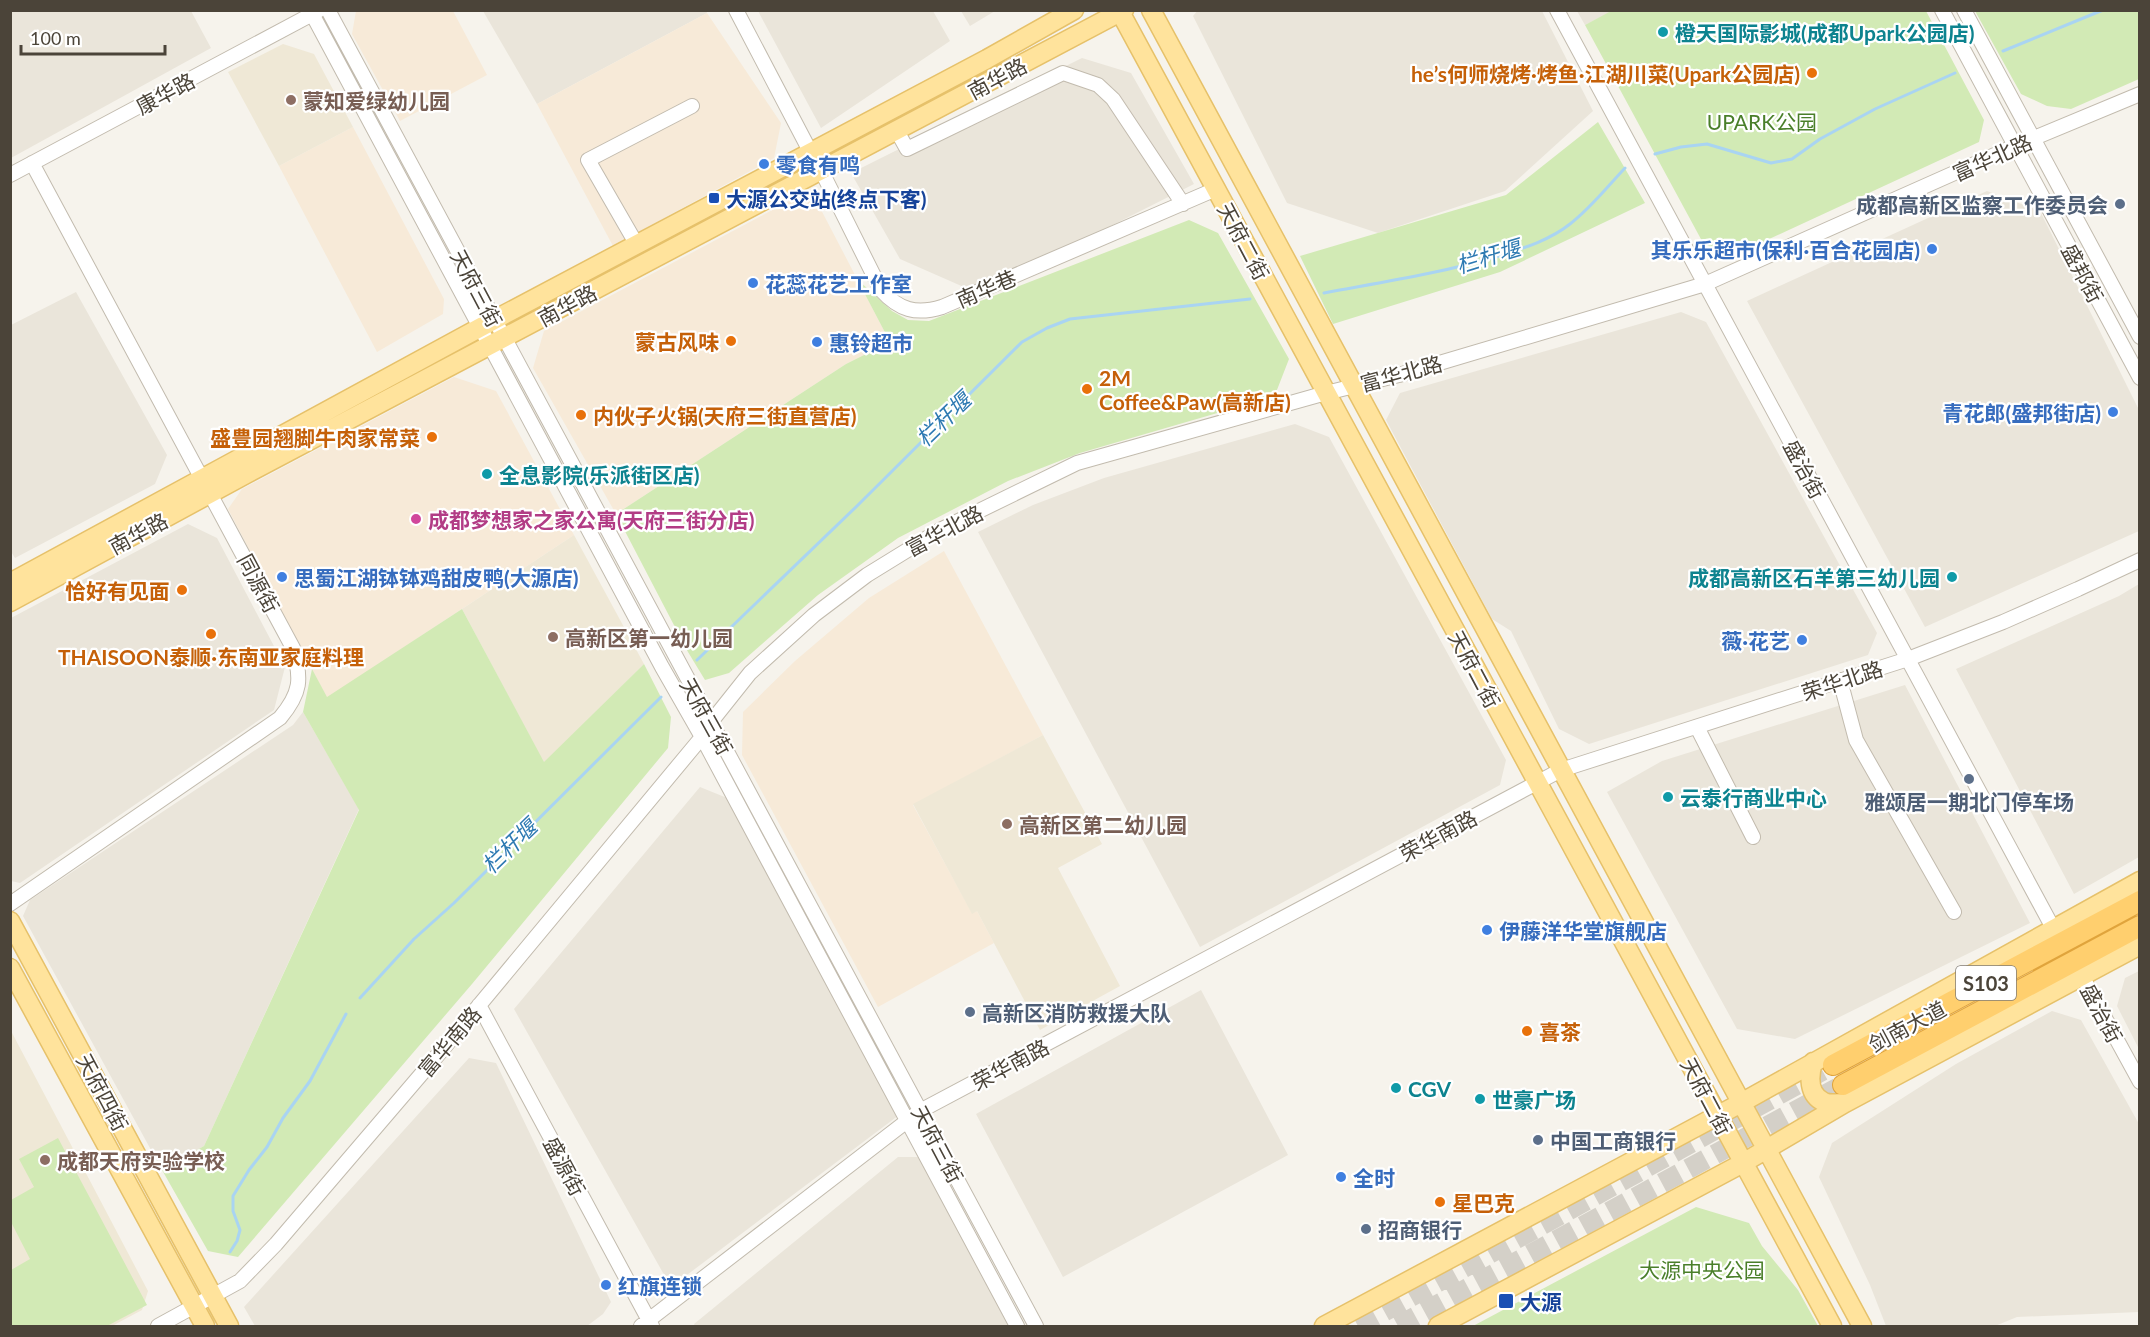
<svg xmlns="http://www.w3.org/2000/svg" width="2150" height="1337" viewBox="0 0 2150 1337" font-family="Lato,'Noto Sans SC',sans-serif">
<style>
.residential{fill:#eae5da}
.commercial{fill:#f7ead8}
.education{fill:#efe8d6}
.green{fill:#d2eab5}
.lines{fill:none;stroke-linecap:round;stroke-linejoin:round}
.stream{stroke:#a9d4f2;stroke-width:3}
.highway-tunnel{stroke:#d4d0c8;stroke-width:20;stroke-dasharray:20 10;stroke-linecap:butt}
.minor-casing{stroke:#c2bbae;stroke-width:16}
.major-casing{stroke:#e6c16a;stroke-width:21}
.highway-casing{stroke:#e0a43c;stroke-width:22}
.minor{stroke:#fff;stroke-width:14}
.major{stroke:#ffe39c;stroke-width:18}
.highway{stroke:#ffcf6e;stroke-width:20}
.culture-dot{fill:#0f9aa8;stroke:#fff;stroke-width:2}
.food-dot{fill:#e8710a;stroke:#fff;stroke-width:2}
.education-dot{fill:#8d6e63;stroke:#fff;stroke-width:2}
.shop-dot{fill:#3f7fe0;stroke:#fff;stroke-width:2}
.transit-dot{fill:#1a4fb4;stroke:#fff;stroke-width:2}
.service-dot{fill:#5c6f8a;stroke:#fff;stroke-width:2}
.hotel-dot{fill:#d1479c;stroke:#fff;stroke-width:2}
.labels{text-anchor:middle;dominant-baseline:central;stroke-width:4.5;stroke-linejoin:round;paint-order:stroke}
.shield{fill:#fff;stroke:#817c74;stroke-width:1.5}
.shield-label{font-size:20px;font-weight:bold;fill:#4b4439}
.culture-label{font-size:21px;font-weight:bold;fill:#0d838f;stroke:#fff;text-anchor:start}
.food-label{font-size:21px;font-weight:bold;fill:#c56008;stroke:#fff;text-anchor:end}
.street-label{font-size:21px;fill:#4b4439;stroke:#fff}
.education-label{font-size:21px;font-weight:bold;fill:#785e54;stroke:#fff;text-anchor:start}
.park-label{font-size:21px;fill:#4a7f2a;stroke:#fff}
.shop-label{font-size:21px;font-weight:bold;fill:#366cbe;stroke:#fff;text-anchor:start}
.transit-label{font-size:21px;font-weight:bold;fill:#164399;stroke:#fff;text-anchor:start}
.service-label{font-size:21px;font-weight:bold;fill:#4e5e75;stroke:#fff;text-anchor:start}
.hotel-label{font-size:21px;font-weight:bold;fill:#b23c85;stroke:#fff;text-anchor:start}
.water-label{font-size:22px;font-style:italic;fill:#2e7ab2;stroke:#fff}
</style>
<rect width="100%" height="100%" fill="#f6f3ec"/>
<path class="residential" d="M11 10 191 11 211 48 11 158Z
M706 10 707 13 537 104 483 11Z
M1198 10 1542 11 1593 111 1505 191 1378 233 1287 203 1193 16Z
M758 11H933L950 41 821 128Z
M961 11H995L970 26Z
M1577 11H1613L1585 25Z
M1082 58 1131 73 1194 184 1085 239 966 288 900 259 851 173Z
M1987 191 2040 211 2139 410V531L1925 627 1747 301Z
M76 292 167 455 155 484 15 558 10 550 11 325Z
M1681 312 1706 322 1877 633 1868 655 1589 744 1559 729 1511 631 1492 619 1386 420 1400 393Z
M1295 424 1329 437 1506 760 1500 785 1200 947 978 532 1033 505 1104 478Z
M188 524 217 538 285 667 274 710 20 883 11 881V618Z
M2139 584V857L2074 894 1956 669 2119 596Z
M1905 685 2030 923 1795 1039 1737 1029 1607 792 1662 761Z
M303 712 359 809 204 1146 162 1170 23 916 30 900 293 725Z
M700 787 732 800 903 1112 671 1287 514 1009Z
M2139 971V1049L2117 1006 2125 978Z
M1201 990 1288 1155 1063 1277 976 1114Z
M2052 1011 2081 1020 2139 1124V1312L2017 1317 1995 1326H1886L1870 1285 1819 1177 1832 1143 1956 1064Z
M469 1058 496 1063 611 1302 603 1314 587 1326H255L244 1307Z
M898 1157H926L1019 1326H695L694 1324Z"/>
<path class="commercial" d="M356 11H453L487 75 400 121 352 34Z
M707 13 781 123 774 158 613 246 537 104Z
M353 127 444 299 443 314 377 352 279 166Z
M797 197 818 204 890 342 846 364 616 514 533 368 544 331Z
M454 377 496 391 574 535 327 698 228 509 242 489Z
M944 551 1043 735 913 805 972 913 977 911 994 943 878 1007 742 755 743 712 795 661 869 598Z"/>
<path class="education" d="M283 44 314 54 353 127 279 166 228 72Z
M574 535 644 664 544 763 462 609Z
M1043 735 1102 844 1058 868 1120 986 1040 1030 977 911 972 914 913 804Z
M10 1029 148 1291 142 1310 112 1326H11Z"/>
<path class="green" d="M1613 10 1926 11 1984 120 1979 142 1726 259 1702 241 1585 25Z
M1975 11H2139V79L2071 109 2047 106 2021 94Z
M1598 122 1645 203 1500 272 1333 324 1300 256 1506 195Z
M1189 220 1218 233 1289 359 1275 395 1262 400 1080 453 1008 481 898 538 818 595 729 673 705 680 688 652 616 514 846 364 890 342 857 279 892 311 908 320 929 321Z
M462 609 544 762 644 664 671 717 668 748 472 984 238 1257 208 1251 162 1170 204 1146 359 810 303 712 312 669 327 697Z
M58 1138 147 1305 107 1326H11V1270L30 1259 11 1222V1200L34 1187 19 1159Z
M1696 1207 1749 1223 1762 1246 1798 1290 1818 1326H1473Z"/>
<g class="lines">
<path class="stream" d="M2003 51 2103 10
M1655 154 1681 147 1707 144 1771 163 1792 159 1820 139 1875 109 1955 73
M1324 293C1383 282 1442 273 1499 256 1524 248 1550 240 1570 224 1591 208 1608 186 1625 168
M697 660 857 506 1022 342 1047 328 1070 319 1250 299
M360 998 414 939 454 903 661 697
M230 1252 237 1241 240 1230 233 1211V1196L249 1170 267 1147 283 1118 310 1081 346 1014"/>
<path class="highway-tunnel" d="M1358 1326 1833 1065
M1398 1326 1843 1085"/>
<g class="minor-casing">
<path id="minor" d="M310 10 662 667 702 737 1017 1326
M328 10 1036 1326
M736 10 811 153
M1557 10 2053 928
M1942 10 2140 378
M1964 10 2140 337
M897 131 907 149 1063 73 1098 85 1113 99 1183 204
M821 170 881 290C899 310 916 315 942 307L1216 189
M10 175 318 11
M637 245 588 160 692 106
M1840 680 1856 740 1954 912
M1697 727 1753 837
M10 904 280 718C301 693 302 679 293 648L32 163
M2082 976 2140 1082
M479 1005 652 1326
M158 1326 240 1281 276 1244 442 1050 702 737 711 722 750 673 814 615 867 575 940 530 1077 463 1326 393 1399 375 1705 284 2015 146 2140 94
M641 1326 920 1111 1561 770 1908 659 2003 622 2078 589 2140 560"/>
</g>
<g class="major-casing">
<path id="major" d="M1119 10 1832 1326
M1151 10 1862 1326
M10 583 494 320 987 59 1074 10
M10 602 248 473 1124 10
M10 921 229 1326
M10 968 205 1326
M1813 1062C1809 1076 1808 1095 1824 1102 1830 1105 1838 1103 1844 1103
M1324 1326 1741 1103 2140 881
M1438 1326 1743 1163 1845 1103 2140 945"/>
</g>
<g class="highway-casing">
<path id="highway" d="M1833 1065 2140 901
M1843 1085 2140 926"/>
</g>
<use href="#minor" class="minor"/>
<use href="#major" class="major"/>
<use href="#highway" class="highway"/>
</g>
<g class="culture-dot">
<circle cx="1663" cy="32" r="6"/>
<circle cx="487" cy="474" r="6"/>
<circle cx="1952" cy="577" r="6"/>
<circle cx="1668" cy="797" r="6"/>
<circle cx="1396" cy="1088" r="6"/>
<circle cx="1480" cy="1099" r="6"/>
</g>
<g class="food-dot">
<circle cx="1812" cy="73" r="6"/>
<circle cx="731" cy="341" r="6"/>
<circle cx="1087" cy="389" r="6"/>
<circle cx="581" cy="415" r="6"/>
<circle cx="432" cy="437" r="6"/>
<circle cx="182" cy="590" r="6"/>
<circle cx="211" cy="634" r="6"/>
<circle cx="1527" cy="1031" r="6"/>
<circle cx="1440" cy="1202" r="6"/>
</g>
<g class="education-dot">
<circle cx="291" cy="100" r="6"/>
<circle cx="553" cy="637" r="6"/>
<circle cx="1007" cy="824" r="6"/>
<circle cx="45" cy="1160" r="6"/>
</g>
<g class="shop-dot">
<circle cx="764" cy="164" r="6"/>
<circle cx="1932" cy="249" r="6"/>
<circle cx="753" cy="283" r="6"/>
<circle cx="817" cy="342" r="6"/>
<circle cx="2113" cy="412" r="6"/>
<circle cx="282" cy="577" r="6"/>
<circle cx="1802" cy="640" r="6"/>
<circle cx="1487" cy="930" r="6"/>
<circle cx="1341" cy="1177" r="6"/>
<circle cx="606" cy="1285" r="6"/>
</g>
<g class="transit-dot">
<rect x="708" y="192" width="12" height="12" rx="3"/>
<rect x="1498" y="1293" width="16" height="16" rx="3"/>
</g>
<g class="service-dot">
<circle cx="2120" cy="204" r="6"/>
<circle cx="1969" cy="779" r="6"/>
<circle cx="970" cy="1012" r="6"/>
<circle cx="1538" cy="1140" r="6"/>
<circle cx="1366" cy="1229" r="6"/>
</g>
<circle class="hotel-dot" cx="416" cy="519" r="6"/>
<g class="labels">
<rect class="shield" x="1956" y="966" width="60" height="34" rx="4.5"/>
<g class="shield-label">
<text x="1986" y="983">S103</text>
</g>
<g class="culture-label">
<text x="1675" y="32">橙天国际影城(成都Upark公园店)</text>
<text x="499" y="474">全息影院(乐派街区店)</text>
<text x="1940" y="577" text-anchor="end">成都高新区石羊第三幼儿园</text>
<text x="1680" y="797">云泰行商业中心</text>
<text x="1408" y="1088">CGV</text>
<text x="1492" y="1099">世豪广场</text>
</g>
<g class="food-label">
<text x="1800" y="73">he’s何师烧烤·烤鱼·江湖川菜(Upark公园店)</text>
<text x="719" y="341">蒙古风味</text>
<text x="1099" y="377" text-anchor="start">2M<tspan x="1099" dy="24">Coffee&amp;Paw(高新店)</tspan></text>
<text x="593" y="415" text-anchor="start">内伙子火锅(天府三街直营店)</text>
<text x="420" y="437">盛豊园翘脚牛肉家常菜</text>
<text x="170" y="590">恰好有见面</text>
<text x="211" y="656" text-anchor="middle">THAISOON泰顺·东南亚家庭料理</text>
<text x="1539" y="1031" text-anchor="start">喜茶</text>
<text x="1452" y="1202" text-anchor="start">星巴克</text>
</g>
<g class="street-label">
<text transform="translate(997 78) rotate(-28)">南华路</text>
<text transform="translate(165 93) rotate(-28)">康华路</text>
<text transform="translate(1992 157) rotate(-24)">富华北路</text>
<text transform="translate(1244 241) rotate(62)">天府二街</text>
<text transform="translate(2083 273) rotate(62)">盛邦街</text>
<text transform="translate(477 288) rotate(62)">天府三街</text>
<text transform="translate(986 288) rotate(-23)">南华巷</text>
<text transform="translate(567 305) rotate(-28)">南华路</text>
<text transform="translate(1401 373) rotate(-15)">富华北路</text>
<text transform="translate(1805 469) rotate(62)">盛治街</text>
<text transform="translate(944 530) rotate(-28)">富华北路</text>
<text transform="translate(138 533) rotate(-28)">南华路</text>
<text transform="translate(259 583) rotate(62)">同源街</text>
<text transform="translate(1475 669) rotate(62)">天府二街</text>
<text transform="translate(1842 680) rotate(-18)">荣华北路</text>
<text transform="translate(707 716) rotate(61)">天府三街</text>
<text transform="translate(1438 835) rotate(-28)">荣华南路</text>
<text transform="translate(2102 1013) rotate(62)">盛治街</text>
<text transform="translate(1907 1026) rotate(-28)">剑南大道</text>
<text transform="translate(449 1041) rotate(-50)">富华南路</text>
<text transform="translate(1010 1064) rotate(-28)">荣华南路</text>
<text transform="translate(103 1092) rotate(62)">天府四街</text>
<text transform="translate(1707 1096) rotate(62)">天府二街</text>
<text transform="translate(938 1144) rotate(62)">天府三街</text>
<text transform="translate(565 1166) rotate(62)">盛源街</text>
</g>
<g class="education-label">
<text x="303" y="100">蒙知爱绿幼儿园</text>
<text x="565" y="637">高新区第一幼儿园</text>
<text x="1019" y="824">高新区第二幼儿园</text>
<text x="57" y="1160">成都天府实验学校</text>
</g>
<g class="park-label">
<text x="1762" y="121">UPARK公园</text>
<text x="1702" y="1269">大源中央公园</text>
</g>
<g class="shop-label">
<text x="776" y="164">零食有鸣</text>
<text x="1920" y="249" text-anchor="end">其乐乐超市(保利·百合花园店)</text>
<text x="765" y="283">花蕊花艺工作室</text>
<text x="829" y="342">惠铃超市</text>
<text x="2101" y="412" text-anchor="end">青花郎(盛邦街店)</text>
<text x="294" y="577">思蜀江湖钵钵鸡甜皮鸭(大源店)</text>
<text x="1790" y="640" text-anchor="end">薇·花艺</text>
<text x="1499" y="930">伊藤洋华堂旗舰店</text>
<text x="1353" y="1177">全时</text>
<text x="618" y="1285">红旗连锁</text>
</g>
<g class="transit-label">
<text x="726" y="198">大源公交站(终点下客)</text>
<text x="1520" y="1301">大源</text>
</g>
<g class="service-label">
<text x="2108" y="204" text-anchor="end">成都高新区监察工作委员会</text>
<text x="1969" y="801" text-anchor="middle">雅颂居一期北门停车场</text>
<text x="982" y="1012">高新区消防救援大队</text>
<text x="1550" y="1140">中国工商银行</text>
<text x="1378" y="1229">招商银行</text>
</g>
<g class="hotel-label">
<text x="428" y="519">成都梦想家之家公寓(天府三街分店)</text>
</g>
<g class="water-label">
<text transform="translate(1488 256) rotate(-17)">栏杆堰</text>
<text transform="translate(943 419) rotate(-44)">栏杆堰</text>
<text transform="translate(509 846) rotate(-44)">栏杆堰</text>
</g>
</g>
<rect width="2150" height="1337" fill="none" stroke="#4b4439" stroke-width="24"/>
<path d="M21 45v9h144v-9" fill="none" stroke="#4b4439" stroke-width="3"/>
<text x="30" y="45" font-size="18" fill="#4b4439" stroke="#ffffff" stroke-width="4.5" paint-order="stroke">100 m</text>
</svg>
